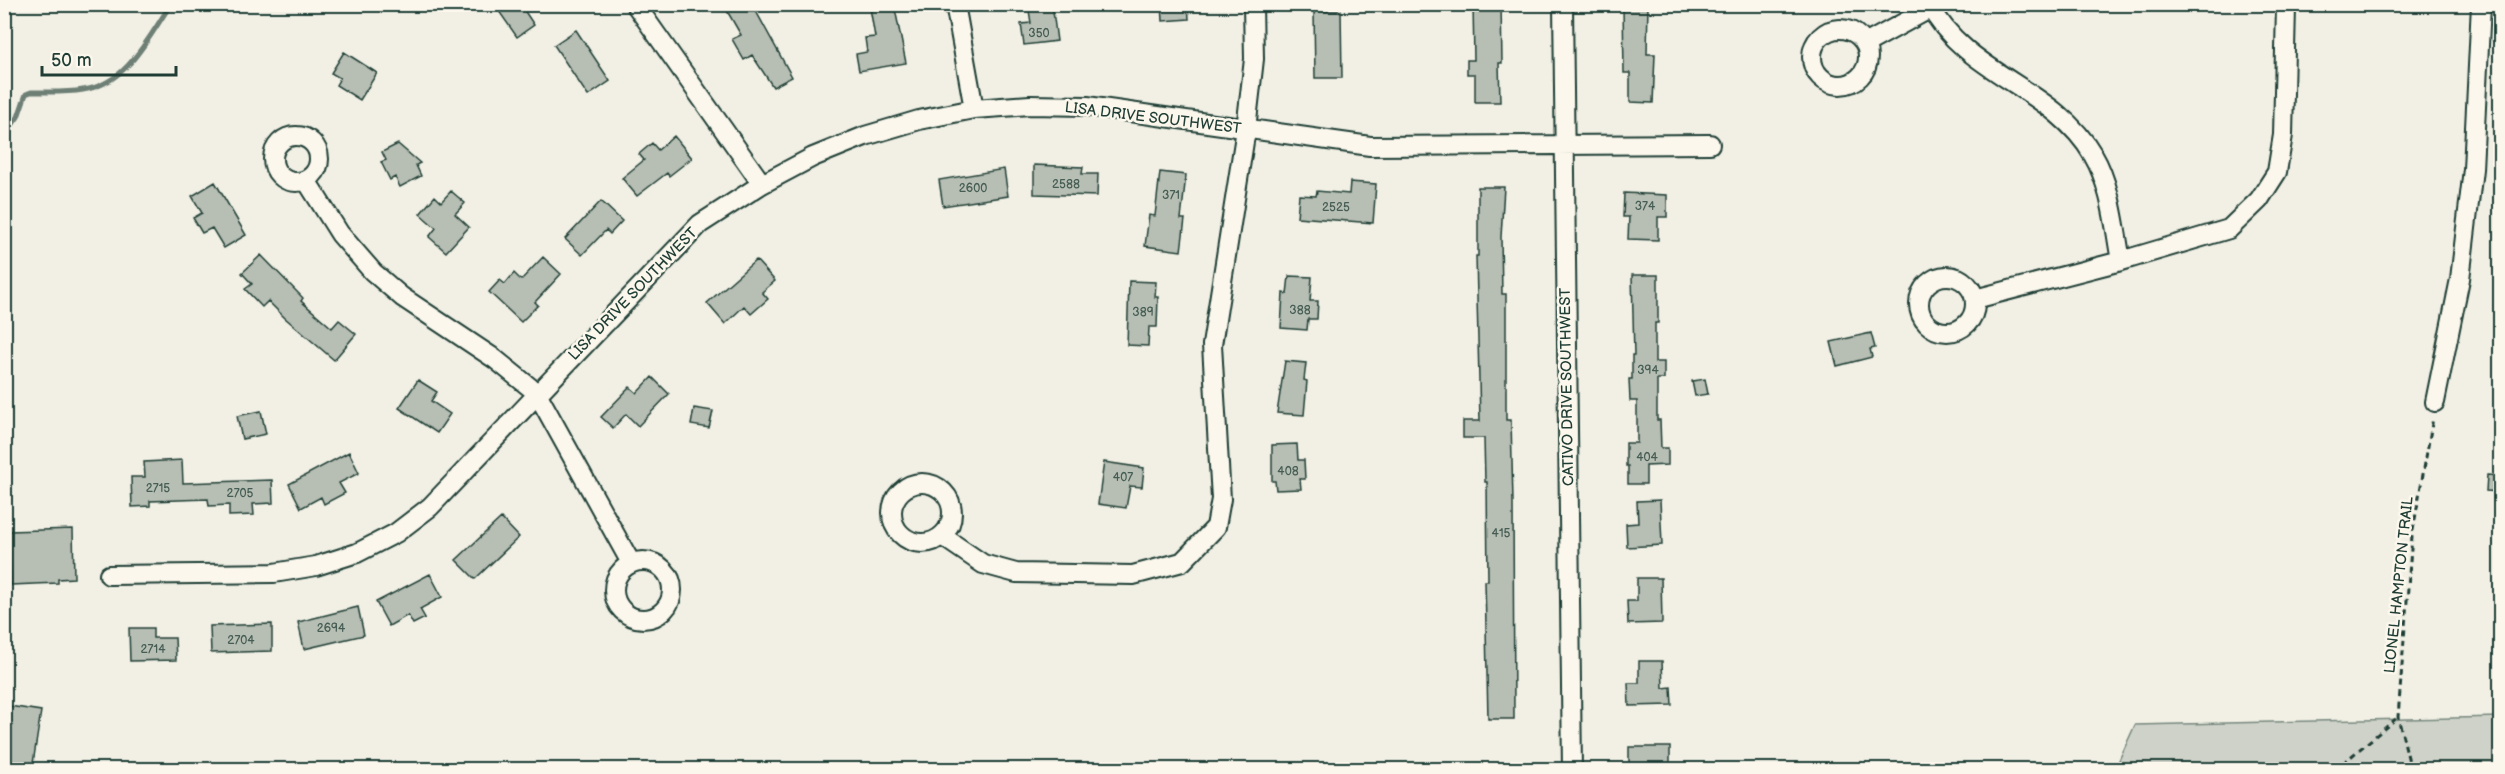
<svg xmlns="http://www.w3.org/2000/svg" width="2505" height="774" viewBox="0 0 2505 774" font-family="'Balsamiq Sans',sans-serif">
<style>
.green{fill:#cfd2c8;stroke:#77887e;stroke-width:1.5}
.lines{fill:none;stroke-linecap:round;stroke-linejoin:round}
.stream{stroke:#6e7f75;stroke-width:5}
.building{fill:#b7beb3;stroke:#1f3d34;stroke-width:1.5}
.minor-casing{stroke:#1f3d34;stroke-width:22}
.path{stroke:#1f3d34;stroke-width:3;stroke-dasharray:6 4.5;stroke-linecap:butt}
.minor{stroke:#fbf7ec;stroke-width:18}
.labels{text-anchor:middle;dominant-baseline:central;stroke-width:5;stroke-linejoin:round;paint-order:stroke}
.number-label{font-size:12px;fill:#455d54}
.street-label{font-size:15px;fill:#1f3d34;stroke:#fbf7ec}
</style>
<rect width="100%" height="100%" fill="#f2f0e5"/>
<filter id="ink" filterUnits="userSpaceOnUse"><feTurbulence type="fractalNoise" baseFrequency=".0167" numOctaves="2"/><feDisplacementMap in="SourceGraphic" scale="12" xChannelSelector="R" yChannelSelector="G"/><feConvolveMatrix kernelMatrix="1 2 1 2 8 2 1 2 1" color-interpolation-filters="sRGB"/></filter>
<g filter="url(#ink)">
<path class="green" d="M2500 717V769H2115L2135 725Z"/>
<g class="lines">
<path class="stream" d="M4 136 18 117 26 94 31 92C48 92 66 93 83 90 127 84 148 38 171 4"/>
</g>
<path class="building" d="M494 4H520L534 25 517 37Z
M723 4H752L792 77 773 87 752 55 744 60 732 39 741 35Z
M894 4 906 63 859 71 856 54 867 52 865 38 875 37 870 8Z
M1028 4H1052L1057 41 1024 45 1021 24 1031 23Z
M1162 4H1188L1189 19 1163 21Z
M1473 4H1501L1502 63H1499L1500 102H1475V74H1467V60H1474Z
M1623 4H1648L1647 54H1655L1653 103 1630 102V73H1624Z
M1314 11H1341L1342 78H1315Z
M576 30 610 81 588 96 554 45Z
M344 52 377 73 360 100 336 85 340 78 331 73Z
M674 136 692 158 669 176 667 173 637 196 622 178 644 160 639 154 652 143 658 150Z
M398 144 420 163 416 165 421 176 400 187 395 177 390 180 381 162 386 160 382 152Z
M1034 165 1083 167 1082 174H1098L1097 196 1034 194Z
M1004 169 1008 196 943 206 939 180Z
M1160 172 1186 175 1181 219H1185L1181 251 1145 246 1149 215 1155 216Z
M215 182 246 235 224 248 212 228 202 233 193 218 202 213 192 196Z
M1350 182 1376 184 1373 223 1297 217 1299 195 1316 196 1317 191 1349 194Z
M1478 187H1504L1501 237 1502 294H1506V420H1511L1513 502 1514 719H1488L1485 581H1488L1487 482H1485L1484 438H1463V421H1480L1476 256H1478Z
M451 191 465 203 455 214 469 227 446 252 429 237 436 228 420 214 435 196 441 202Z
M1624 193 1667 195V217H1658V240L1628 239 1629 217H1623Z
M601 201 622 221 610 234 606 230 582 255 565 239Z
M261 255 303 298 301 301 332 328 339 320 356 334 334 360 285 318 268 301 262 307 245 289 252 284 242 273Z
M543 257 561 274 535 302 538 305 521 322 489 292 500 280 505 284 514 273 521 280Z
M756 260 775 281 762 292 768 299 751 314 744 306 725 324 707 303Z
M1632 275H1658V323H1655V362H1664V379H1657V420H1660L1661 448H1668V465L1646 466V484H1628V466H1626V443H1637V401H1630L1629 379H1632V355H1634Z
M1289 276 1312 277 1310 301H1318L1317 319H1308L1307 330 1281 328 1283 293 1287 294Z
M1129 281 1156 282 1155 297H1158L1157 327H1149L1148 346 1127 345Z
M1871 333 1875 348 1870 349 1872 357 1837 366 1831 342Z
M1285 361 1306 363 1304 380 1307 381 1304 415 1277 413Z
M652 377 669 394 638 426 626 414 613 428 601 417 630 387 637 393Z
M1705 379 1708 394 1695 396 1692 381Z
M418 380 437 392 431 401 450 414 437 433 399 408Z
M694 408 713 411 709 428 691 425Z
M261 411 266 434 242 439 237 416Z
M1297 444 1298 460H1304L1305 479H1300L1301 489 1276 490 1275 481H1272V445Z
M349 452 359 473 339 483 345 493 324 504 321 497 301 508 289 484Z
M182 460 183 483 272 480 273 503 253 504 254 515 229 516V505L209 506 208 499 150 501V506L132 507 131 477H145L144 462Z
M1104 462 1144 468 1142 487 1130 486 1126 508 1098 504Z
M2487 475 2500 476V492L2486 491Z
M1660 500 1662 545 1627 547 1626 524 1638 523 1637 501Z
M501 518 519 537 475 579 456 560Z
M73 529 74 578 58 579V583L11 585 9 531Z
M430 574 442 597 420 609 425 618 413 624 408 615 389 626 376 602Z
M1637 578H1661L1662 623 1628 624 1627 601H1637Z
M358 607 364 635 304 649 298 622Z
M272 624V651L211 653 210 626Z
M129 628H153V638H175L176 660 130 661Z
M1639 661H1662L1663 688 1671 687 1672 705 1629 706 1628 683H1639Z
M9 706 41 711 32 770H4V721H7Z
M1629 747H1670V770H1629Z"/>
<g class="lines">
<g class="minor-casing">
<path id="minor" d="M635 4 762 184
M955 4 974 109
M1563 4 1572 770
M1929 4C1965 75 2054 87 2093 155 2111 185 2115 228 2121 261
M1812 57a28 28 0 1 1 56 0a28 28 0 1 1-56 0Z
M1865 44 1931 8
M273 159a23 23 0 1 1 46 0a23 23 0 1 1-46 0Z
M306 180 340 234 373 272 402 297 495 359 537 393 631 563
M1919 304a28 28 0 1 1 56 0a28 28 0 1 1-56 0Z
M1975 299 2121 261 2229 229 2259 200 2277 172 2283 135 2286 7
M2435 402 2460 279 2473 169 2481 4
M892 513a30 30 0 1 1 60 0a30 30 0 1 1-60 0Z
M942 536 983 564 1016 573 1133 575 1182 562 1216 527 1221 499 1212 345 1246 129 1254 59 1253 4
M614 590a29 29 0 1 1 58 0a29 29 0 1 1-58 0Z
M109 575 274 573 316 566 357 553 396 533 430 507 700 224 762 184 813 157 865 136 919 120 974 109 1030 105 1087 106 1370 146 1710 144"/>
</g>
<path class="path" d="M2335 770 2398 717
M2411 770 2398 717 2412 536 2433 418"/>
<use href="#minor" class="minor"/>
</g>
</g>
<g class="labels">
<g class="number-label">
<text x="1039" y="33">350</text>
<text x="1066" y="184">2588</text>
<text x="973" y="188">2600</text>
<text x="1171" y="195">371</text>
<text x="1645" y="206">374</text>
<text x="1336" y="207">2525</text>
<text x="1300" y="310">388</text>
<text x="1143" y="312">389</text>
<text x="1648" y="370">394</text>
<text x="1647" y="457">404</text>
<text x="1288" y="471">408</text>
<text x="1123" y="477">407</text>
<text x="158" y="488">2715</text>
<text x="240" y="493">2705</text>
<text x="1501" y="533">415</text>
<text x="331" y="628">2694</text>
<text x="241" y="640">2704</text>
<text x="153" y="649">2714</text>
</g>
<g class="street-label">
<text transform="translate(1153 118) rotate(7)">LISA DRIVE SOUTHWEST</text>
<text transform="translate(633 294) rotate(-46)">LISA DRIVE SOUTHWEST</text>
<text transform="translate(1567 387) rotate(-91)">CATIVO DRIVE SOUTHWEST</text>
<text transform="translate(2399 585) rotate(-84)">LIONEL HAMPTON TRAIL</text>
</g>
</g>
<rect width="2505" height="774" fill="none" stroke="#fbf7ec" stroke-width="24"/>
<rect x="12" y="12" width="2481" height="750" fill="none" stroke="#1f3d34" stroke-width="2" filter="url(#ink)"/>
<path d="M42 66v9h134v-9" fill="none" stroke="#1f3d34" stroke-width="3"/>
<text x="51" y="66" font-size="18" fill="#1f3d34" stroke="#fbf7ec" stroke-width="4.5" paint-order="stroke">50 m</text>
</svg>
